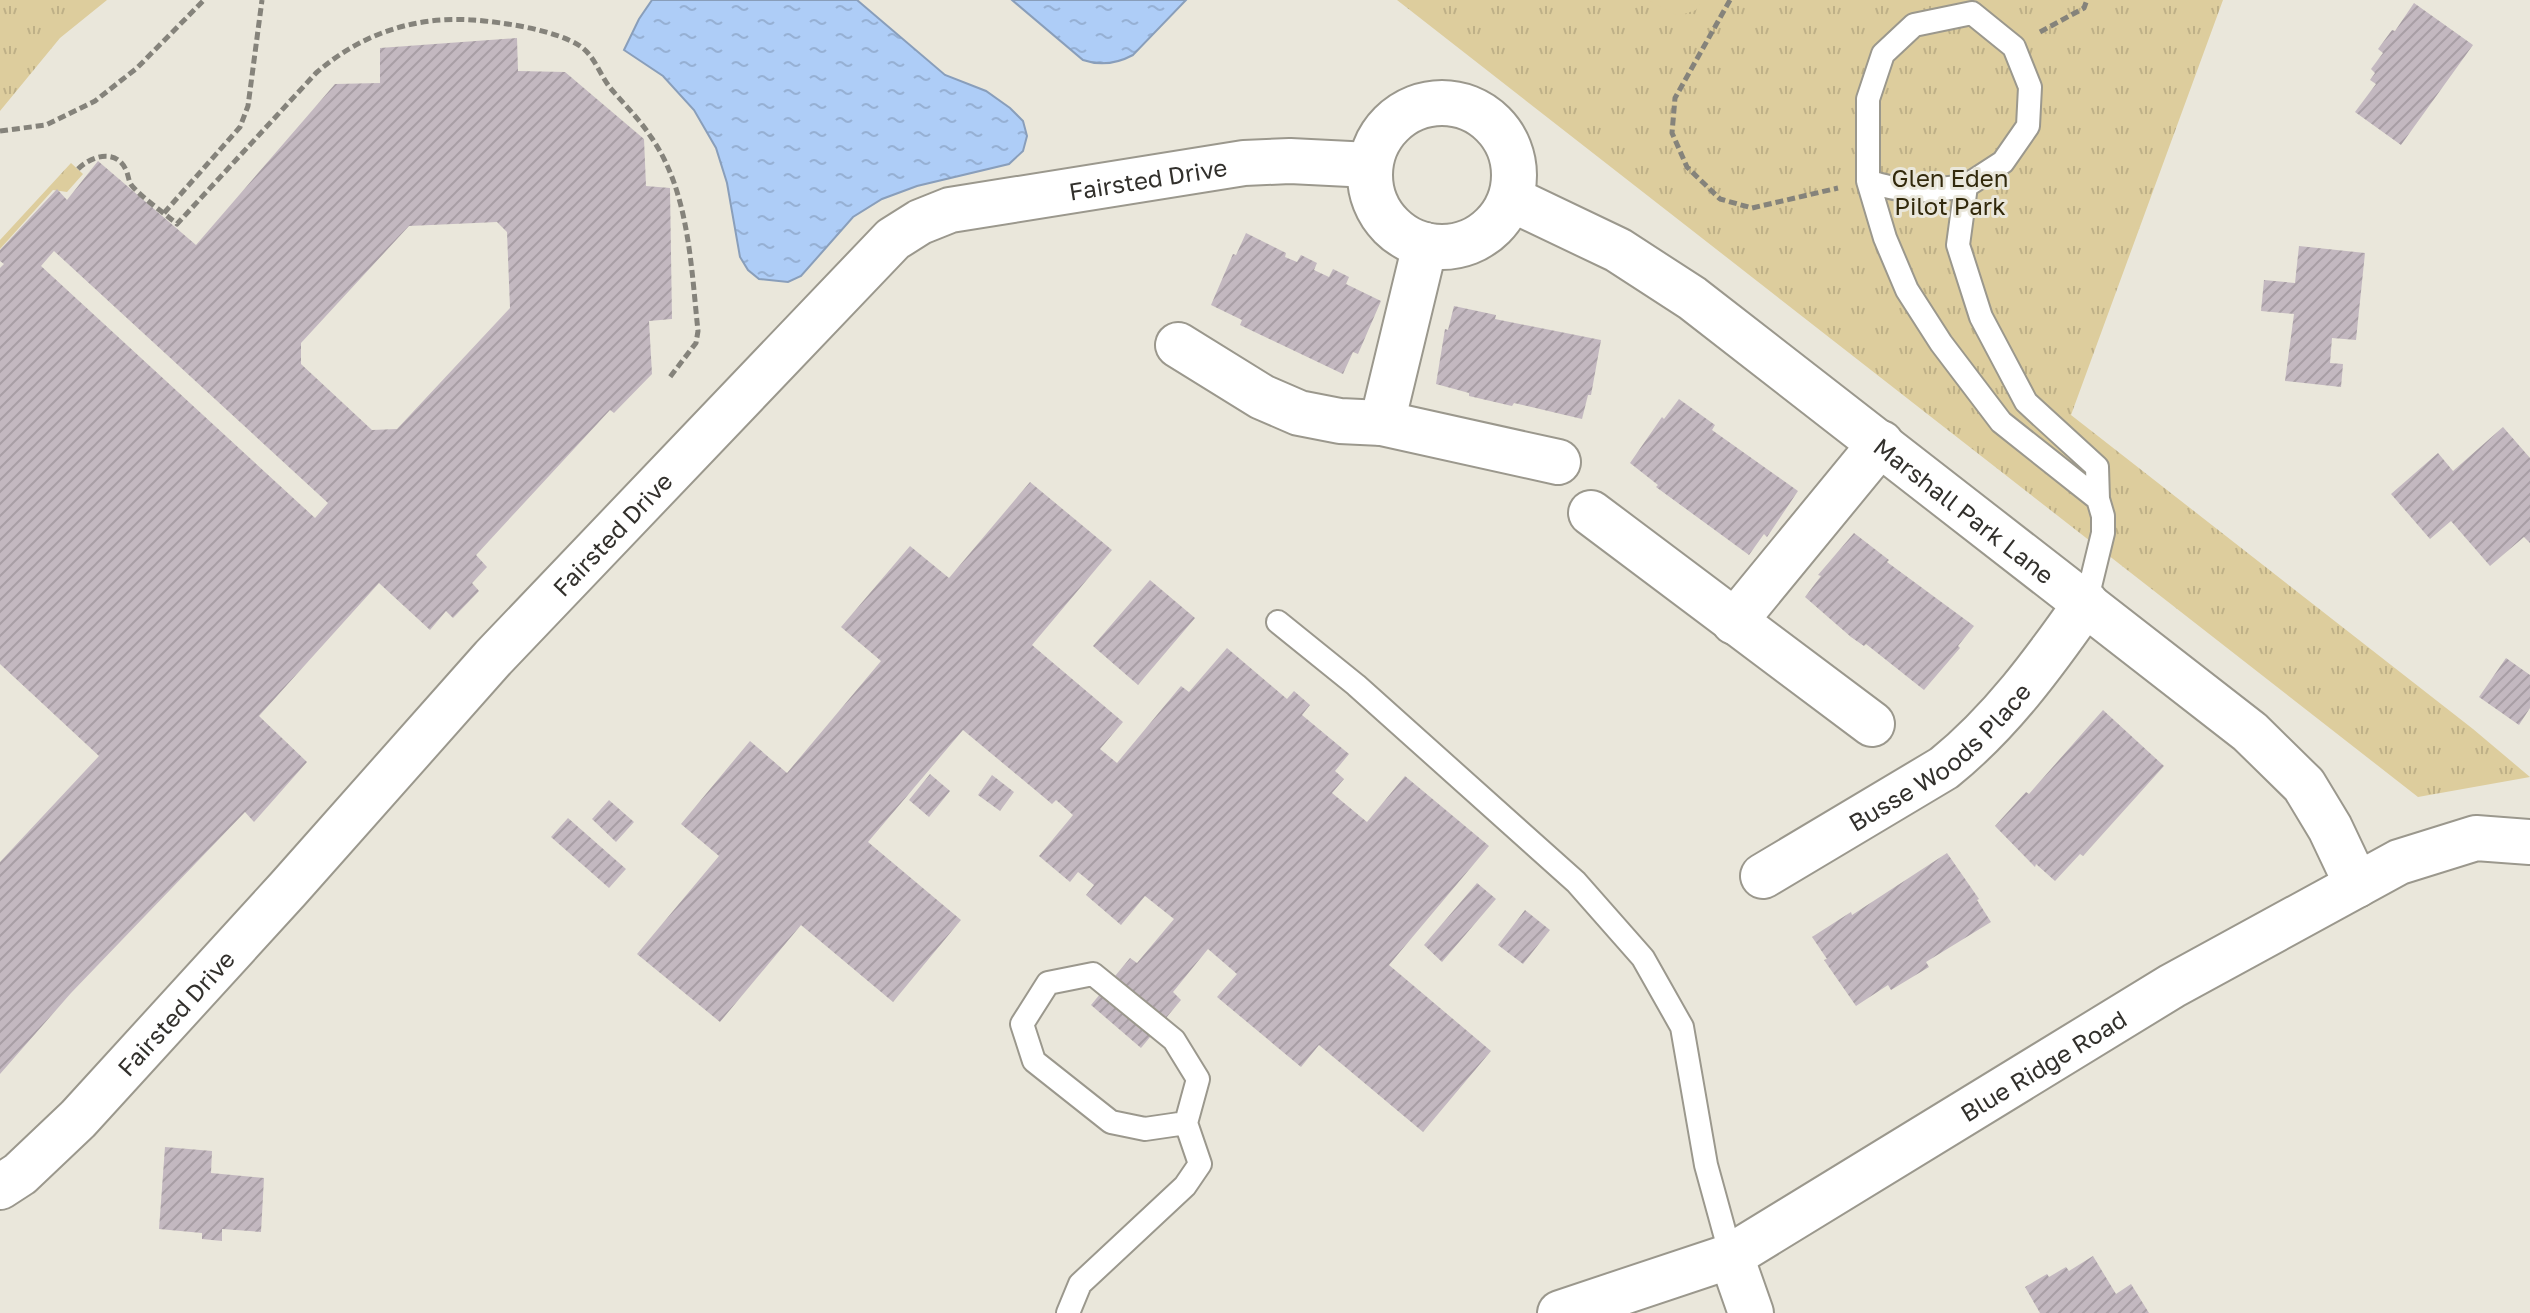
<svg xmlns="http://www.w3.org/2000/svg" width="2530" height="1313" viewBox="0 0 2530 1313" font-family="'Golos Text',sans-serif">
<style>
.park{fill:url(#park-tufts)}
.pitch{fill:#ddcd9d}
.water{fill:url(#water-ripples);stroke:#899eba;stroke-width:2}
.building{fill:url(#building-hatch);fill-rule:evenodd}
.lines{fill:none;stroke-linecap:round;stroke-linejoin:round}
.service-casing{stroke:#9b988d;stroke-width:26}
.minor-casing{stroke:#9b988d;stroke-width:48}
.secondary-casing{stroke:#9b988d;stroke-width:48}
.path{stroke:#85837b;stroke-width:5;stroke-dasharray:8 4;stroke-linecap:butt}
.service{stroke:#fff;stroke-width:22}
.minor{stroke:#fff;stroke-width:44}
.secondary{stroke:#fff;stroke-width:44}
.labels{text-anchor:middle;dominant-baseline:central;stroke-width:6;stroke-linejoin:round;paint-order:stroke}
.park-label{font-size:24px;fill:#32290c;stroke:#eae7db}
.street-label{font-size:24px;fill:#32302c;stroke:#eae7db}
</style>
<defs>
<pattern id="park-tufts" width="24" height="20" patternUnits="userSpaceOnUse" patternTransform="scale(2)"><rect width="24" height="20" fill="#ddcd9d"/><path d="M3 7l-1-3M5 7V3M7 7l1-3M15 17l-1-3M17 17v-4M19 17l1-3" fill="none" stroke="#beb087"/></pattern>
<pattern id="water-ripples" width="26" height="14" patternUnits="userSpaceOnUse" patternTransform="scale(2)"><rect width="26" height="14" fill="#aecdf7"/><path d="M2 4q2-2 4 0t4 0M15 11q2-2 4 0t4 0" fill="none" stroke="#96b0d4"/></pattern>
<pattern id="building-hatch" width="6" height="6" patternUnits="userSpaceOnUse" patternTransform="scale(2)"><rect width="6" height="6" fill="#c3b8c0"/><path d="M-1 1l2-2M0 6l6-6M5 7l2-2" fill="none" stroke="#a89ea5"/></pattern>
</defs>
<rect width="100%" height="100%" fill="#eae7db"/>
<path class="park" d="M0 0H107L60 38 0 111Z
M1397 0H2223L2071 415 2473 729 2530 777 2418 797Z
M71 163 83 174 67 192 53 190 0 249V240Z"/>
<path class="pitch" d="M1648 0H1702L1696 10 1678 16Z"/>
<path class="water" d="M652 0H857L945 75 986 91 1010 108 1023 121 1027 136 1023 151 1009 164 917 186 882 199 853 217 801 276 788 282 759 279 748 270 740 257 727 183 716 148 694 110 663 76 624 50 639 19Z
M1012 0H1186L1133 55C1118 63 1100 66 1083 60Z"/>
<path class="building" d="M2414 3 2473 45 2401 145 2355 112 2376 84 2370 80 2375 73 2371 69 2383 53 2378 49 2392 30 2395 31Z
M517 38 518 71 565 72 644 139 646 186 670 188 672 319 649 321 652 374 614 413 610 410 476 555 487 567 472 583 479 591 453 618 446 611 430 630 379 583 259 716 307 762 254 822 245 812 71 993 0 1074V862L99 756 0 664V268L4 264 0 261V250L57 189 67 200 98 161 196 245 335 84 380 83V48ZM497 222 507 232 510 308 397 429 372 430 301 364V343L409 226ZM54 251 328 503 315 518 41 266Z
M1246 233 1286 253 1285 257 1297 262 1301 255 1317 263 1314 270 1329 277 1333 269 1349 277 1346 284 1381 301 1358 354 1353 352 1343 374 1240 325 1242 320 1211 305 1233 254 1236 255Z
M2299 246 2365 253 2356 340 2332 338 2330 363 2343 364 2341 387 2285 381 2294 314 2261 311 2264 280 2295 283Z
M1454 306 1496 315 1495 319 1601 340 1591 395H1588L1582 419 1514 403 1512 406 1469 396V393L1436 384 1445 329 1448 330Z
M1679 399 1715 425 1712 430 1798 491 1767 537 1764 534 1749 555 1656 487 1658 485 1630 463 1662 417 1664 419Z
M2503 427 2530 458V543L2524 537 2490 566 2451 521 2430 539 2391 494 2438 453 2453 471Z
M1030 482 1112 550 1032 645 1123 722 1100 749 1117 763 1181 686 1189 692 1227 648 1287 699 1294 691 1310 705 1302 715 1349 754 1335 771 1344 779 1332 793 1367 822 1405 776 1489 846 1389 965 1491 1051 1423 1132 1319 1045 1301 1067 1217 997 1237 974 1208 949 1173 992 1181 1000 1141 1048 1091 1005 1130 958 1137 963 1174 919 1145 896 1121 925 1086 895 1094 885 1078 872 1070 882 1039 856 1073 815 1056 800 1052 804 963 730 868 842 961 920 893 1002 801 925 720 1022 637 954 719 856 681 824 750 741 787 773 881 661 841 627 910 546 949 578Z
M1854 533 1889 560 1887 562 1974 626 1958 646 1960 648 1924 690 1866 644 1864 646 1851 637 1805 597 1821 576 1818 575Z
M1150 580 1195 618 1138 685 1093 646Z
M2506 658 2530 675V708L2519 725 2479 697Z
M2103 710 2164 766 2083 856 2080 854 2055 881 2036 864 2035 867 1995 826 2026 792 2029 794Z
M930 774 950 791 929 817 909 800Z
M992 775 1014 792 1000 811 978 795Z
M609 800 634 822 616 842 592 819Z
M568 818 626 869 609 888 551 837Z
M1947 853 1979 899 1977 900 1991 922 1926 962 1929 967 1891 990 1888 985 1856 1006 1824 960 1827 959 1812 937 1851 912 1852 915Z
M1477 883 1496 899 1442 962 1424 945Z
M1525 910 1550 930 1523 964 1498 945Z
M165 1147 212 1151 211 1173 264 1178 261 1232 222 1229V1241L202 1239V1233L159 1229Z
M2093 1256 2116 1294 2131 1284 2149 1313H2040L2025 1287 2047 1274 2049 1277 2066 1267 2069 1271Z"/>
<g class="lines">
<g class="service-casing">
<path id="service" d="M1868 181C1904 194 1929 191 1966 186
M2086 603 2103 533V516L2098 499 2097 467 2026 402 1981 317 1958 245 1966 186 2003 162 2028 126 2030 87 2014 47 1972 13 1914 25 1883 54 1868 99V181L1885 238 1907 290 1941 343 2001 422 2098 499
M1278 622 1356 685 1576 882 1643 958 1682 1027 1706 1165 1731 1256
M1068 1313 1080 1284 1185 1186 1200 1164 1186 1123 1198 1079 1174 1040 1093 974 1048 983 1022 1024 1034 1061 1111 1122 1145 1129 1186 1123"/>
</g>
<g class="minor-casing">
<g id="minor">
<circle cx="1442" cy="175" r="72"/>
<path id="s1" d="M1511 199 1618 250 1692 298 2250 732 2304 785 2330 828 2357 885"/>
<path d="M1178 345 1262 397 1299 413 1340 421 1382 423 1558 462"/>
<path d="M1382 423 1425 245"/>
<path d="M1591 513 1872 724"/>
<path d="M1734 622 1881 443"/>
<path id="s2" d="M1763 876 1944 768C2001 722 2044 663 2086 603"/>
<path id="s3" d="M0 1187 20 1174 78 1119 288 889 493 658 893 239 920 222 950 210 1244 163 1290 161 1370 165"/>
<path d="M1731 1256 1751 1313"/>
</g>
</g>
<g class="secondary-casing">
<g id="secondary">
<path id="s4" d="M1560 1313 1731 1256 2172 986 2399 862 2476 838 2530 842"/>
</g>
</g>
<path class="path" d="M1730 0 1675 98 1672 133 1687 167 1720 199 1752 208 1838 188
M2040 32 2084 8 2087 0
M0 131 46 125 95 101 137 68 204 0
M78 169C91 156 116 148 126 170 129 176 128 182 133 187 146 201 163 212 177 224L316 73C361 34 414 16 473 20 502 22 556 30 580 46 595 56 600 76 612 90 625 105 640 120 651 137 689 191 691 266 698 331L696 343 670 377
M164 213 240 127 248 106 262 0"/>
<use href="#service" class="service"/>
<use href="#minor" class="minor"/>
<use href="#secondary" class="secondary"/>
</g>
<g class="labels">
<g class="park-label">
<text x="1950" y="177">Glen Eden<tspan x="1950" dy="28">Pilot Park</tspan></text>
</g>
<g class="street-label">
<text stroke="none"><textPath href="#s3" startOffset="1568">Fairsted Drive</textPath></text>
<text stroke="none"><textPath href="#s1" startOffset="552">Marshall Park Lane</textPath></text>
<text stroke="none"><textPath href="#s3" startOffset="896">Fairsted Drive</textPath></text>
<text stroke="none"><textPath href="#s2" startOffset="214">Busse Woods Place</textPath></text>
<text stroke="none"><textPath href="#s3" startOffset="248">Fairsted Drive</textPath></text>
<text stroke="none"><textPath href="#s4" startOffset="546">Blue Ridge Road</textPath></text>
</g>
</g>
</svg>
